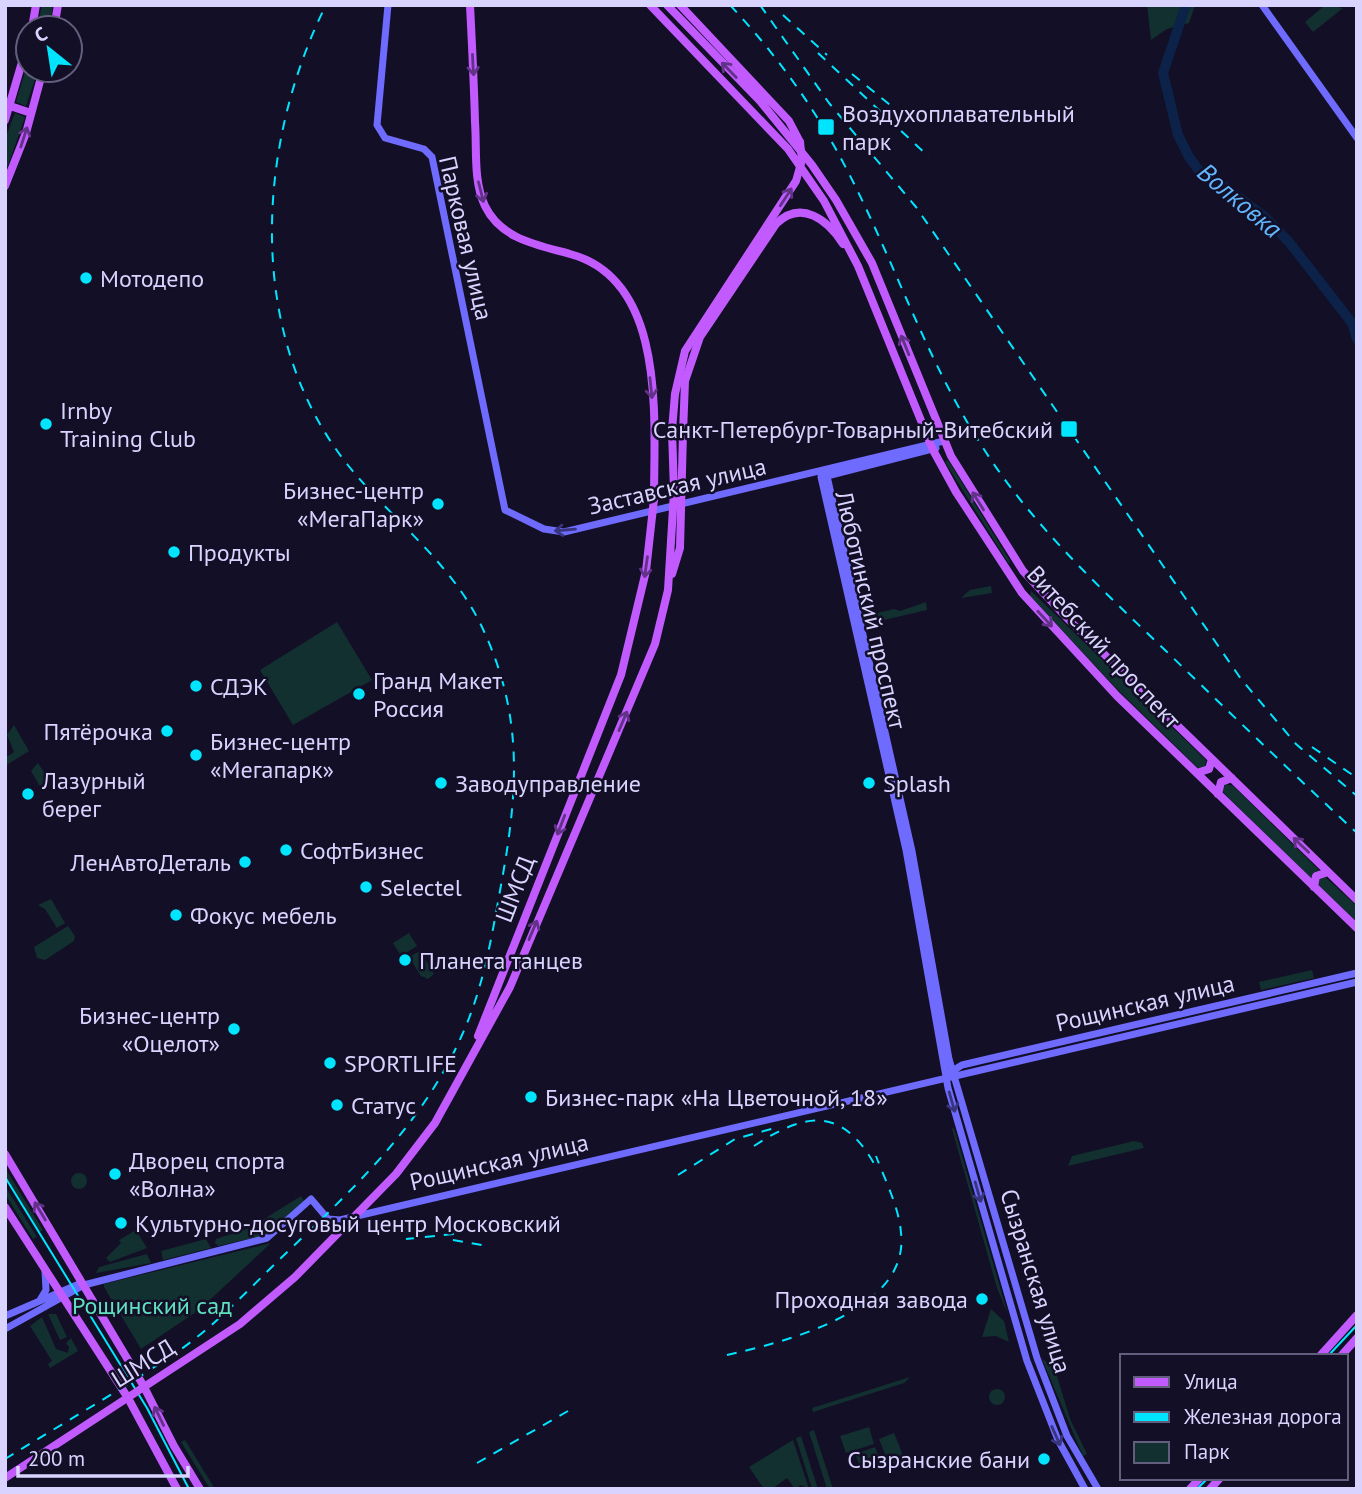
<svg xmlns="http://www.w3.org/2000/svg" width="1362" height="1494" viewBox="0 0 1362 1494" font-family="'PT Sans',sans-serif">
<style>
.green{fill:#12302f}
.lines{fill:none;stroke-linecap:round;stroke-linejoin:round}
.river{stroke:#0c2248;stroke-width:10}
.secondary{stroke:#6f6bff;stroke-width:7}
.primary{stroke:#c25bff;stroke-width:8}
.tram{stroke:#00e5ff;stroke-width:2}
.rail{stroke:#00e5ff;stroke-width:2;stroke-dasharray:10 9;stroke-linecap:butt}
.primary-bridge{stroke:#c25bff;stroke-width:8}
.oneway{stroke:#623188}
.oneway2{stroke:#38347d}
.poi-dot{fill:#00e5ff;stroke:#130f26;stroke-width:2.5}
.labels{text-anchor:middle;dominant-baseline:central;stroke-width:5;stroke-linejoin:round;paint-order:stroke}
.poi-label{font-size:24px;fill:#d9d4ff;stroke:#130f26;text-anchor:start}
.street-label{font-size:24px;fill:#d9d4ff;stroke:#130f26}
.park-label{font-size:24px;fill:#5fe0c0;stroke:#130f26}
.water-label{font-size:26px;font-style:italic;fill:#62b6ff;stroke:#130f26}
</style>
<rect width="100%" height="100%" fill="#130f26"/>
<path class="green" d="M42 5H53L49 28H37Z
M1147 5H1195L1189 23 1167 29 1151 40Z
M1325 5 1343 8 1313 32 1305 22Z
M28 62V70H38L26 106 16 102Z
M15 113 25 117 5 174V139Z
M948 460 1010 561 1009 564 945 462Z
M991 586 992 593 961 598 970 590Z
M1031 591 1206 760 1205 767 1199 769 1115 687 1030 596Z
M926 602 927 610 871 623 869 615 894 609 900 611Z
M337 622 372 680 293 725 260 670Z
M14 725 29 751 5 766V758L14 752 7 735Z
M38 763 49 780 41 788 31 771Z
M1226 784 1233 786 1319 870 1313 873 1311 879 1225 794 1222 790Z
M1324 876 1357 906V922L1319 886V879Z
M51 899 65 923 57 928 45 909 38 905Z
M68 926 75 936 74 941 45 960 37 958 34 947Z
M409 933 417 946 401 956 393 943Z
M420 951 434 974 428 979 421 976 409 957Z
M1312 970 1314 978 1261 990 1259 982Z
M954 1128 1008 1315 997 1288 952 1129Z
M1134 1141 1142 1143 1144 1148 1068 1166 1072 1156Z
M5 1168 43 1230 40 1232 5 1175Z
M71 1181a8 8 0 1 1 16 0a8 8 0 1 1-16 0Z
M5 1186 37 1237 33 1239 5 1194Z
M301 1196 304 1201 266 1235 218 1246 215 1243 216 1239 250 1228Z
M136 1230 147 1248 110 1262 106 1258 121 1243 119 1240Z
M206 1239 211 1248 163 1260 161 1251Z
M271 1243 199 1310 141 1349 104 1287V1284Z
M147 1254 151 1263 96 1273 99 1267Z
M991 1309 1004 1321 1009 1342 996 1336 982 1337Z
M48 1314H56L67 1337 60 1340Z
M42 1317 56 1349 68 1353 69 1347 66 1343 71 1338 78 1351 50 1368 48 1364 52 1361 30 1326Z
M1042 1359 1054 1366 1070 1419 1087 1454 1083 1456Z
M910 1377 904 1383 813 1412 812 1408Z
M989 1397a8 8 0 1 1 16 0a8 8 0 1 1-16 0Z
M869 1427 874 1444 846 1453 840 1436Z
M814 1430 833 1489H827L809 1432Z
M894 1433 905 1460 890 1466 879 1439Z
M801 1436 818 1489H812L796 1438Z
M185 1440 215 1489H210L181 1442Z
M793 1440 809 1489 801 1485 795 1489 787 1478 772 1489H764L749 1467Z
M875 1447 880 1459 860 1466 855 1454Z"/>
<g class="lines">
<path class="river" d="M1186 5 1163 73 1178 135 1189 157 1203 176 1216 180 1265 217 1289 242 1352 323 1357 339"/>
<path class="secondary" d="M388 5 377 125 385 138 424 149 432 157 505 510 544 529 564 532 944 441
M1262 5 1357 138
M822 471 827 476 912 851 949 1059 1037 1358 1067 1436 1098 1489
M822 471 821 477 906 850 948 1088 1027 1361 1058 1440 1085 1489
M827 476 936 448
M951 1072 962 1065 1357 973
M40 1300 46 1290 45 1271
M5 1316 79 1284
M5 1329 84 1285 267 1238 311 1199 328 1219 340 1220 1357 982"/>
<path class="primary" d="M470 5C472 44 474 83 475 122 477 149 473 181 485 206 501 239 537 245 570 254 667 280 654 419 654 499
M650 5 788 149 824 201 858 266 933 450 956 492 1022 593 1117 696 1357 928
M667 5 760 101 812 165 836 200 872 263 951 456 1023 571 1070 621 1357 900
M680 5 789 121 800 142
M32 28 36 5
M54 28 58 5
M10 106 31 113
M5 120 28 42
M5 186 26 133 43 70
M672 430 674 492
M683 433 685 381 700 337 776 224C801 199 828 220 843 244
M1197 773 1209 769 1212 759
M1218 794 1221 782 1232 778
M1314 887 1316 876 1328 872
M5 1154 143 1385 174 1446 200 1489
M5 1207 128 1398 177 1489
M1320 1356 1357 1315
M1341 1356 1357 1338
M1190 1489 1200 1478
M1210 1489 1220 1478"/>
<path class="tram" d="M5 1177 147 1408 189 1489
M1328 1356 1357 1325
M1197 1489 1208 1478"/>
<path class="rail" d="M730 5C776 54 815 108 846 168 893 258 925 357 980 443 1030 523 1098 586 1166 651 1229 712 1292 773 1357 833
M760 5 829 103 916 207 1241 679 1296 744 1357 796
M783 15 827 55
M818 53 929 157
M852 74 895 109
M1312 747 1357 778
M754 1146C807 1111 843 1107 876 1167
M678 1175 735 1139 775 1128
M406 1239 454 1234
M453 1240 487 1246
M727 1355C785 1342 910 1311 901 1233 899 1207 885 1180 876 1156
M5 1459C62 1424 121 1390 177 1352 215 1326 247 1291 281 1258 351 1191 422 1126 462 1035 485 984 493 929 503 874 519 784 522 710 481 625 450 561 391 519 347 464 245 335 256 145 326 5
M477 1463 568 1411"/>
<path class="primary-bridge" d="M672 430 675 394 685 351 796 181 802 160 800 142
M672 574 680 548 683 433
M478 1036 621 675 646 571 654 499
M5 1478 240 1324 295 1277 396 1174 435 1123 510 987 655 644 668 590 674 492"/>
</g>
<defs><path id="oneway-shaft" d="M-6 0H5M1.5-3L5.5 0L1.5 3" fill="none" stroke-width="1.6" stroke-linecap="round" stroke-linejoin="round" transform="scale(1.75)"/></defs>
<g class="oneway">
<use href="#oneway-shaft" transform="translate(473 65) rotate(87)"/>
<use href="#oneway-shaft" transform="translate(729 70) rotate(-134)"/>
<use href="#oneway-shaft" transform="translate(24 137) rotate(-72)"/>
<use href="#oneway-shaft" transform="translate(481 192) rotate(76)"/>
<use href="#oneway-shaft" transform="translate(786 197) rotate(-57)"/>
<use href="#oneway-shaft" transform="translate(905 345) rotate(-112)"/>
<use href="#oneway-shaft" transform="translate(651 388) rotate(84)"/>
<use href="#oneway-shaft" transform="translate(978 501) rotate(-122)"/>
<use href="#oneway-shaft" transform="translate(646 567) rotate(98)"/>
<use href="#oneway-shaft" transform="translate(1045 619) rotate(47)"/>
<use href="#oneway-shaft" transform="translate(623 721) rotate(-67)"/>
<use href="#oneway-shaft" transform="translate(561 825) rotate(111)"/>
<use href="#oneway-shaft" transform="translate(1301 845) rotate(-136)"/>
<use href="#oneway-shaft" transform="translate(533 930) rotate(-67)"/>
<use href="#oneway-shaft" transform="translate(40 1211) rotate(-121)"/>
<use href="#oneway-shaft" transform="translate(159 1416) rotate(-116)"/>
</g>
<g class="oneway2">
<use href="#oneway-shaft" transform="translate(565 530) rotate(175)"/>
<use href="#oneway-shaft" transform="translate(952 1102) rotate(74)"/>
<use href="#oneway-shaft" transform="translate(978 1192) rotate(74)"/>
<use href="#oneway-shaft" transform="translate(1056 1436) rotate(66)"/>
</g>
<g class="poi-dot">
<rect x="817" y="118" width="18" height="18" rx="3.5"/>
<circle cx="86" cy="278" r="7"/>
<circle cx="46" cy="424" r="7"/>
<rect x="1060" y="420" width="18" height="18" rx="3.5"/>
<circle cx="438" cy="504" r="7"/>
<circle cx="174" cy="552" r="7"/>
<circle cx="196" cy="686" r="7"/>
<circle cx="359" cy="694" r="7"/>
<circle cx="167" cy="731" r="7"/>
<circle cx="196" cy="755" r="7"/>
<circle cx="441" cy="783" r="7"/>
<circle cx="869" cy="783" r="7"/>
<circle cx="28" cy="794" r="7"/>
<circle cx="286" cy="850" r="7"/>
<circle cx="245" cy="862" r="7"/>
<circle cx="366" cy="887" r="7"/>
<circle cx="176" cy="915" r="7"/>
<circle cx="405" cy="960" r="7"/>
<circle cx="234" cy="1029" r="7"/>
<circle cx="330" cy="1063" r="7"/>
<circle cx="531" cy="1097" r="7"/>
<circle cx="337" cy="1105" r="7"/>
<circle cx="115" cy="1174" r="7"/>
<circle cx="121" cy="1223" r="7"/>
<circle cx="982" cy="1299" r="7"/>
<circle cx="1044" cy="1459" r="7"/>
</g>
<g class="labels">
<g class="poi-label">
<text x="842" y="113">Воздухоплавательный<tspan x="842" dy="28">парк</tspan></text>
<text x="100" y="278">Мотодепо</text>
<text x="60" y="410">Irnby<tspan x="60" dy="28">Training Club</tspan></text>
<text x="1053" y="429" text-anchor="end">Санкт-Петербург-Товарный-Витебский</text>
<text x="424" y="490" text-anchor="end">Бизнес-центр<tspan x="424" dy="28">«МегаПарк»</tspan></text>
<text x="188" y="552">Продукты</text>
<text x="373" y="680">Гранд Макет<tspan x="373" dy="28">Россия</tspan></text>
<text x="210" y="686">СДЭК</text>
<text x="153" y="731" text-anchor="end">Пятёрочка</text>
<text x="210" y="741">Бизнес-центр<tspan x="210" dy="28">«Мегапарк»</tspan></text>
<text x="42" y="780">Лазурный<tspan x="42" dy="28">берег</tspan></text>
<text x="455" y="783">Заводуправление</text>
<text x="883" y="783">Splash</text>
<text x="300" y="850">СофтБизнес</text>
<text x="231" y="862" text-anchor="end">ЛенАвтоДеталь</text>
<text x="380" y="887">Selectel</text>
<text x="190" y="915">Фокус мебель</text>
<text x="419" y="960">Планета танцев</text>
<text x="220" y="1015" text-anchor="end">Бизнес-центр<tspan x="220" dy="28">«Оцелот»</tspan></text>
<text x="344" y="1063">SPORTLIFE</text>
<text x="545" y="1097">Бизнес-парк «На Цветочной, 18»</text>
<text x="351" y="1105">Статус</text>
<text x="129" y="1160">Дворец спорта<tspan x="129" dy="28">«Волна»</tspan></text>
<text x="135" y="1223">Культурно-досуговый центр Московский</text>
<text x="968" y="1299" text-anchor="end">Проходная завода</text>
<text x="1030" y="1459" text-anchor="end">Сызранские бани</text>
</g>
<g class="street-label">
<text transform="translate(466 238) rotate(77)">Парковая улица</text>
<text transform="translate(677 486) rotate(-13)">Заставская улица</text>
<text transform="translate(871 610) rotate(77)">Люботинский проспект</text>
<text transform="translate(1104 647) rotate(47)">Витебский проспект</text>
<text transform="translate(515 889) rotate(-69)">ШМСД</text>
<text transform="translate(1145 1003) rotate(-13)">Рощинская улица</text>
<text transform="translate(499 1162) rotate(-13)">Рощинская улица</text>
<text transform="translate(1036 1281) rotate(73)">Сызранская улица</text>
<text transform="translate(143 1363) rotate(-32)">ШМСД</text>
</g>
<g class="park-label">
<text x="152" y="1305">Рощинский сад</text>
</g>
<g class="water-label">
<text transform="translate(1240 200) rotate(40)">Волковка</text>
</g>
</g>
<rect width="1362" height="1494" fill="none" stroke="#d9d4ff" stroke-width="14"/>
<rect x="1120" y="1354" width="228" height="126" fill="#130f26" stroke="#625e7d" stroke-width="2"/>
<rect x="1134" y="1377" width="35" height="10" fill="#c25bff" stroke="#625e7d" stroke-width="2"/>
<text x="1184" y="1389" font-size="21" fill="#d9d4ff">Улица</text>
<rect x="1134" y="1412" width="35" height="10" fill="#00e5ff" stroke="#625e7d" stroke-width="2"/>
<text x="1184" y="1424" font-size="21" fill="#d9d4ff">Железная дорога</text>
<rect x="1134" y="1442" width="35" height="21" fill="#12302f" stroke="#625e7d" stroke-width="2"/>
<text x="1184" y="1459" font-size="21" fill="#d9d4ff">Парк</text>
<g transform="translate(49 49) rotate(330)"><circle r="33" fill="#130f26" stroke="#625e7d" stroke-width="2"/>
<path d="M0-5L12 26L0 18L-12 26Z" fill="#00e5ff"/>
<text y="-10" font-size="19" font-weight="bold" text-anchor="middle" fill="#d9d4ff">С</text>
</g>
<path d="M18 1466v10h170v-10" fill="none" stroke="#d9d4ff" stroke-width="3.5"/>
<text x="28" y="1466" font-size="21" fill="#d9d4ff" stroke="#130f26" stroke-width="5" paint-order="stroke">200 m</text>
</svg>
